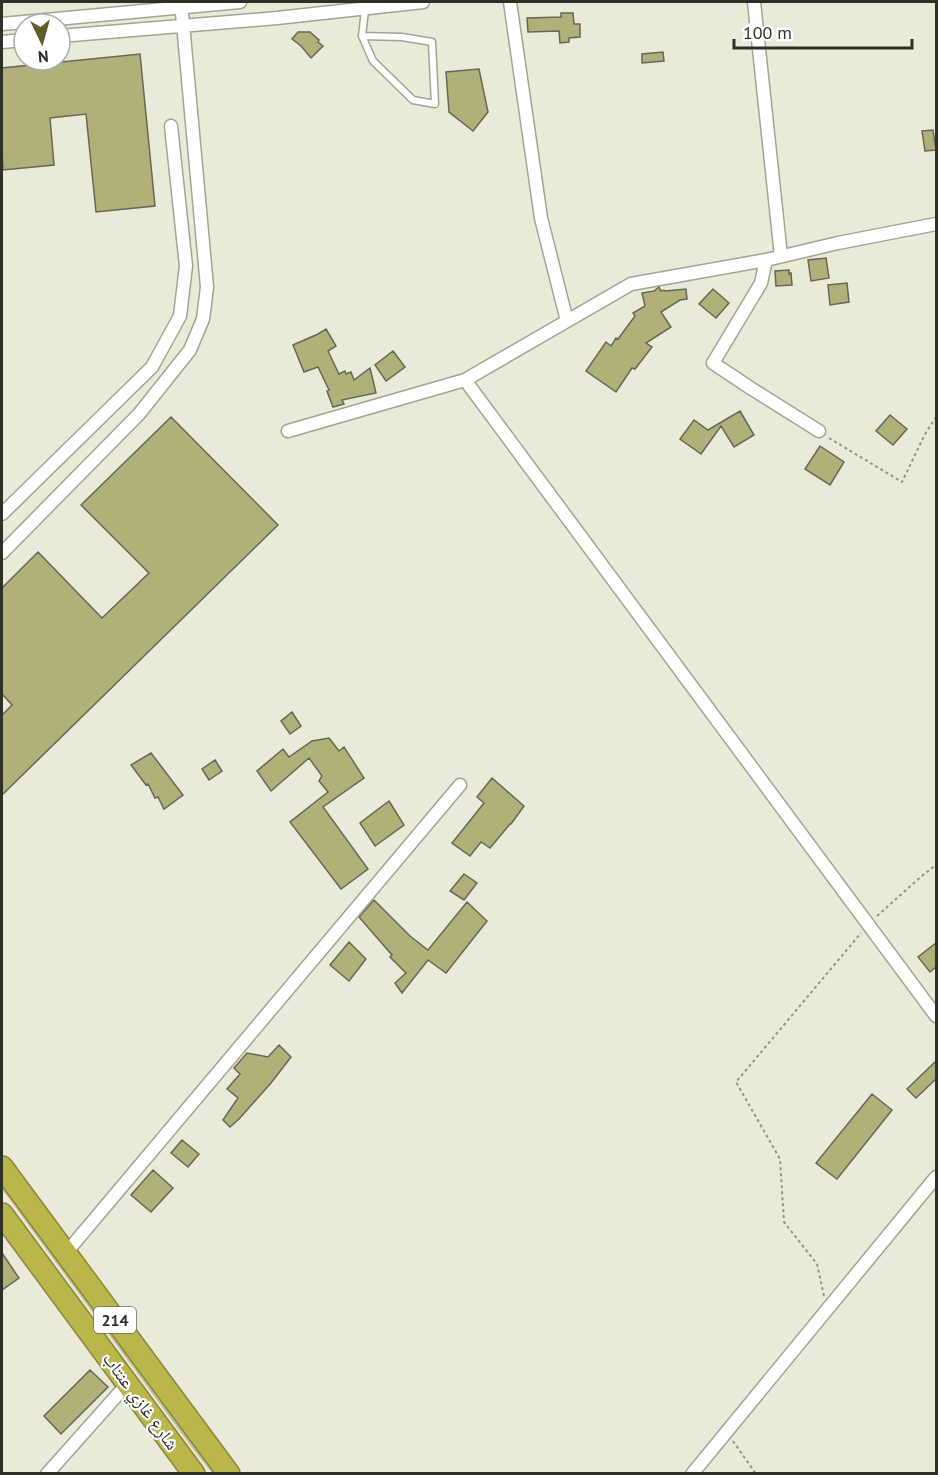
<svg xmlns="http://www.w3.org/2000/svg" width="938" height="1475" viewBox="0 0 938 1475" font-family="'PT Sans','Noto Naskh Arabic',sans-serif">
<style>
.green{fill:#bfbf95}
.building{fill:#b0b078;stroke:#676758;stroke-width:1.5}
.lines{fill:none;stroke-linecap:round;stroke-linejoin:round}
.lane-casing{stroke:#a4a494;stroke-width:9}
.street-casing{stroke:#a4a494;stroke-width:15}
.highway-casing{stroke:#89873e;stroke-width:24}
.path{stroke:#959588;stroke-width:2;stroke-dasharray:3 3;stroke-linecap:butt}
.lane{stroke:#fff;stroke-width:6}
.street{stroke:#fff;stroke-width:12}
.highway{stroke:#b9b64a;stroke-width:21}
.labels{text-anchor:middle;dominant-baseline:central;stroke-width:4.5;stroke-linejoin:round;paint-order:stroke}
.shield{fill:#fff;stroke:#6d6d68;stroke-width:1.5}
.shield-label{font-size:16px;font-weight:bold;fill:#2f2f28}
.street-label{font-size:18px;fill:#2f2f28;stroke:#fff}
</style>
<rect width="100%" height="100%" fill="#eaead9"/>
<path class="green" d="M2 1179 221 1473H212L190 1445 2 1189Z"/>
<path class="building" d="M561 13H573L574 24H580V37L569 38V42L560 43 559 31 528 32 527 18 561 17Z
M298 32H310L319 40 318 42 323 46 311 58 301 46 292 39Z
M663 52 664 61 642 63V54Z
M140 54 155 206 96 212 86 114 50 118 54 165 3 170 2 151V68Z
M479 69 488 112 473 131 449 112 446 72Z
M933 130 936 150 925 151 922 131Z
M826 258 829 278 811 281 808 260Z
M789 270V274L791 273 792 285 776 286 775 271Z
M847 283 849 302 830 305 828 285Z
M659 287 661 291 664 290 665 291 686 289 687 299 680 300 661 312 671 327 646 343 652 347 635 369 632 368 616 392 586 371 606 342 611 346 616 338 618 339 635 316 633 313 645 306 642 293 654 291Z
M713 289 729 303 716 318 699 304Z
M326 329 336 346 328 351 339 374 345 371 346 374 351 372 354 380 370 368 376 393 342 400 344 404 333 407 327 391 329 390 318 367 304 372 293 345 318 334Z
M393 351 405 367 386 381 375 365Z
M740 411 754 435 734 447 721 426 701 454 680 439 694 420 708 430Z
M890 415 907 429 893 445 876 431Z
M171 417 278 525 2 795V715L12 705 2 694V588L38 552 102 618 149 573 81 505Z
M820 446 844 462 830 485 805 469Z
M292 712 301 726 290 734 281 721Z
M329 738 339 751 344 747 364 778 323 807 368 869 341 889 290 822 328 792 319 781 322 776 309 758 271 791 257 771 283 749 289 757 312 741Z
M151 753 183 795 164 809 158 797 155 798 148 784 146 785 131 765Z
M215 760 222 771 209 780 202 769Z
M492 778 524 806 511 824H510L490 848 481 842 470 856 452 843 484 803 477 797Z
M389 801 404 825 375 846 360 823Z
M464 874 477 883 464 900 450 891Z
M374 900 410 936 428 950 467 902 487 921 446 973 428 960 402 993 395 983 406 973 390 957 392 955 359 917Z
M349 942 366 959 349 981 330 965Z
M936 943V967L930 972 918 957Z
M279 1045 291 1057 271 1083 239 1119 230 1127 223 1120 238 1098 227 1089 240 1074 234 1068 247 1053 268 1057Z
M936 1061V1079L916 1098 907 1089Z
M872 1094 892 1110 837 1179 816 1163Z
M182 1140 199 1154 188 1167 171 1153Z
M153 1170 173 1188 151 1212 131 1195Z
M2 1253 19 1278 2 1290Z
M90 1370 108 1387 61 1434 44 1416Z"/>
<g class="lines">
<g class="lane-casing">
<path id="lane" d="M362 36 402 37 432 42 435 104 413 100 373 61 362 36 366 2"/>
</g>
<g class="street-casing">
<path id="street" d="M510 2 541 218 567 321
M754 2 781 256
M2 24 240 2
M60 36 277 18 423 2
M2 42 24 40
M766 260 761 283 713 363 752 389 819 431
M465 380 936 1016
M288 431 465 380 631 284 766 260 838 243 936 224
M2 514 152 367 180 316 186 266 171 126
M2 553 139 414 190 350 203 319 207 287 181 2
M66 1253 460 785
M47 1474 128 1383
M692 1474 936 1177"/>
</g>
<g class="highway-casing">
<path id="highway" d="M2 1167 229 1474
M2 1214 194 1474"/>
</g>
<path class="path" d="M829 438 902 482 925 434 936 417
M877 916 923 875 936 865
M824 1296 817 1264 784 1222 780 1159 736 1082 861 933
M733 1441 756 1474"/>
<use href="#lane" class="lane"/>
<use href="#street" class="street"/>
<use href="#highway" class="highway"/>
</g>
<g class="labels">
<rect class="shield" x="94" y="1307" width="42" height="26" rx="4.5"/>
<g class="shield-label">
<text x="115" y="1320">214</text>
</g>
<g class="street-label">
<text transform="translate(141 1401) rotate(54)">شارع غازي عنتاب</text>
</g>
</g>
<rect width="938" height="1475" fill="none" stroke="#2f2f28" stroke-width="6"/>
<g transform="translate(42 42) rotate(175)"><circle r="28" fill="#ffffff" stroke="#acaca9" stroke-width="1.5"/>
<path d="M0-4.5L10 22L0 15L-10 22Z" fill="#605f2c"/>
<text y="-9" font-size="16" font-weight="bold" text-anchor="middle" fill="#2f2f28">N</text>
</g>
<path d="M734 39v9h178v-9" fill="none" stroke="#2f2f28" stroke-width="3"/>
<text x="743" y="39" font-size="18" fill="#2f2f28" stroke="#ffffff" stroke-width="4.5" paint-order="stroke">100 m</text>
</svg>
